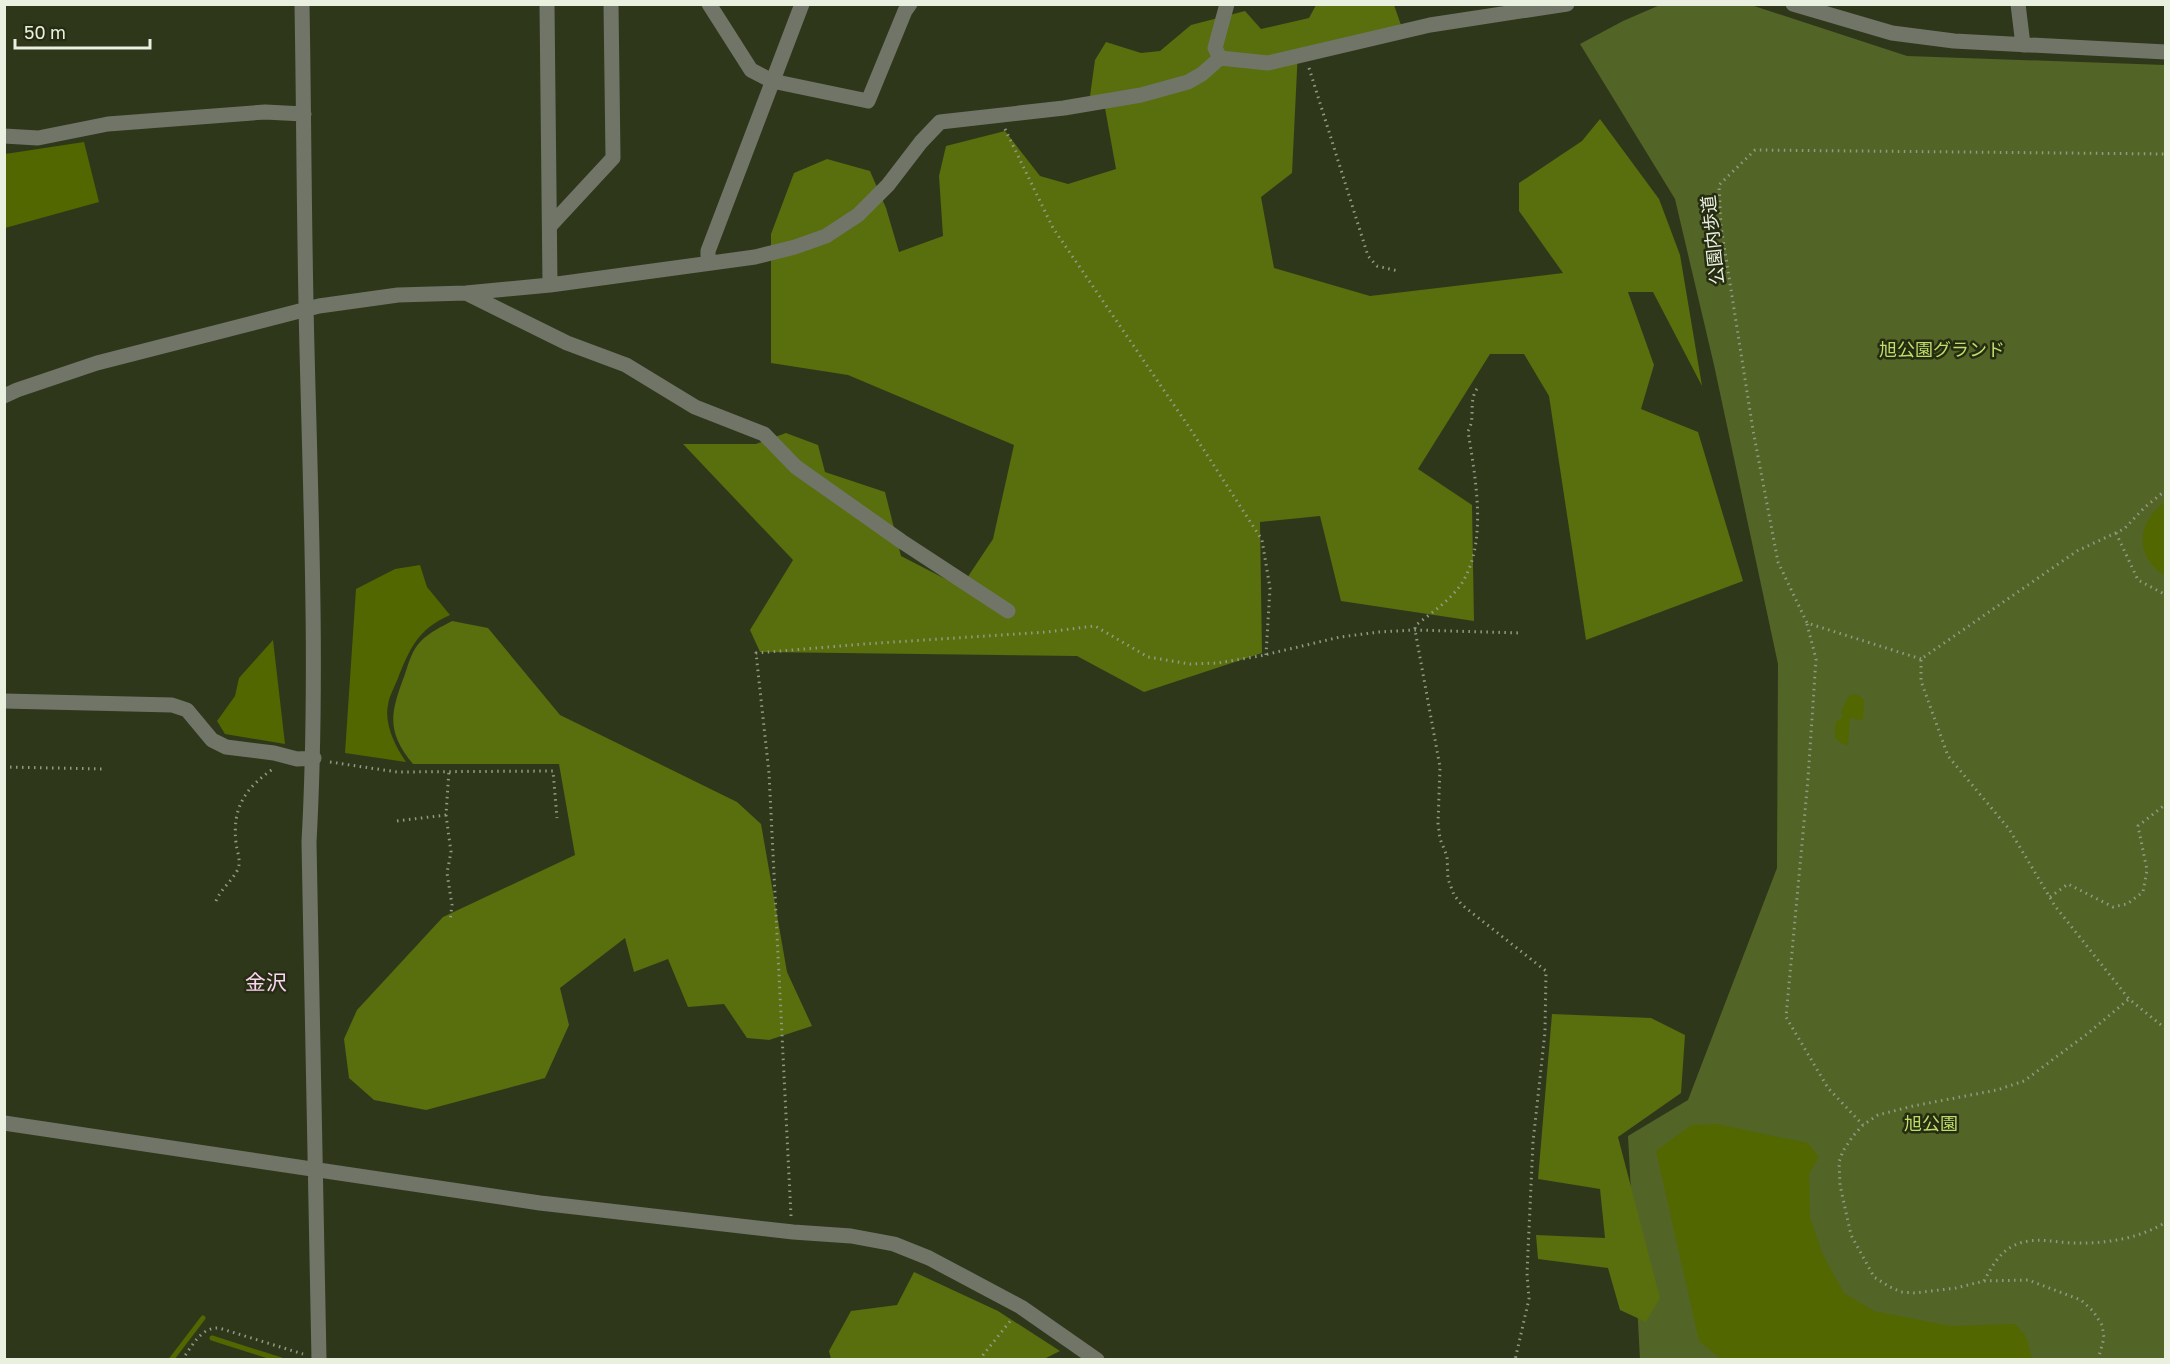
<svg xmlns="http://www.w3.org/2000/svg" width="2170" height="1364" viewBox="0 0 2170 1364" font-family="'Golos Text','Noto Sans JP',sans-serif">
<style>
.green{fill:#536427}
.forest{fill:#596e0d}
.water{fill:#526700}
.lines{fill:none;stroke-linecap:round;stroke-linejoin:round}
.stream{stroke:#526700;stroke-width:5}
.path{stroke:#939a84;stroke-width:3;stroke-dasharray:1.5 4.5;stroke-linecap:butt}
.minor{stroke:#717568;stroke-width:15}
.labels{text-anchor:middle;dominant-baseline:central;stroke-width:5;stroke-linejoin:round;paint-order:stroke}
.street-label{font-size:18px;fill:#eaf0df;stroke:#252c11}
.park-label{font-size:18px;fill:#bede69;stroke:#252c11}
.quarter-label{font-size:21px;fill:#fbd4f4;stroke:#252c11}
</style>
<rect width="100%" height="100%" fill="#2f371b"/>
<path class="green" d="M1748 4 1907 56 2165 65V1359H1640L1628 1136 1688 1100 1777 868 1778 664 1714 365 1675 199 1580 44 1623 21 1660 5Z"/>
<path class="forest" d="M1316 5H1394L1401 25 1298 50 1292 173 1261 197 1274 268 1370 296 1563 273 1519 211V183L1582 141 1600 119 1659 199 1680 255 1702 386 1653 292H1628L1654 365 1641 409 1698 432 1743 581 1586 640 1549 396 1524 354H1490L1418 469 1472 505 1474 621 1341 601 1320 516 1260 522 1262 653 1144 692 1077 656 760 652 750 630 793 560 683 444H756L786 433 818 445 825 472 885 492 901 556 961 587 993 539 1014 445 848 375 771 363V234L794 173 827 159 870 171 886 208 899 252 943 236 939 176 946 146 1005 131 1040 176 1068 184 1116 169 1105 108 1090 96 1095 60 1106 42 1141 53 1160 51 1191 25 1245 11 1261 29 1309 18Z
M452 621 488 628 560 715 737 802 761 824 787 972 812 1026 769 1040 747 1038 724 1004 688 1007 668 959 634 972 625 938 560 988 569 1025 545 1078 426 1110 374 1100 349 1078 344 1039 357 1010 443 917 575 855 559 764H413C385 730 391 712 405 674 409 662 412 650 421 641 430 632 441 627 452 621Z
M1552 1014 1651 1018 1685 1035 1681 1093 1618 1137 1660 1298 1646 1322 1620 1310 1608 1268 1538 1259 1536 1235 1605 1238 1600 1189 1538 1179Z
M914 1272 998 1311 1060 1351 1042 1360 831 1359 829 1351 851 1311 897 1305Z"/>
<path class="water" d="M84 142 99 202 5 228V154Z
M2165 502V576C2134 556 2136 523 2165 502Z
M420 565 427 587 450 615C418 629 410 648 398 678 395 686 389 696 388 705 384 724 395 746 406 762L345 753 356 589 395 569Z
M273 640 285 744 225 734 217 721 235 696 239 678Z
M1855 694 1860 696 1864 700 1863 720 1850 718 1848 745 1843 744 1835 738V725L1837 720 1843 718 1841 713 1848 696Z
M1717 1124 1808 1143 1819 1157 1809 1174 1810 1217 1823 1255 1844 1293 1874 1311 1951 1326 2015 1324 2026 1336 2032 1359H1721L1699 1341 1656 1151 1691 1125Z"/>
<g class="lines">
<path class="stream" d="M212 1338 281 1360
M171 1360 203 1318"/>
<path class="path" d="M1309 68 1368 256 1377 266 1398 271
M1005 129 1053 228 1189 427 1262 540 1270 588 1266 655
M1477 389C1468 401 1476 418 1468 431 1475 477 1489 544 1460 586 1448 602 1431 613 1415 626V630L1440 767 1438 823 1440 839 1447 856 1448 879 1454 895 1462 905 1546 971 1545 1032 1533 1142 1527 1273 1529 1299 1515 1360
M2166 490 2145 507 2124 529 2077 551 1921 659V681L1948 756 2009 829 2055 906 2129 999 2166 1029
M2116 533 2138 580 2166 595
M1807 624 1816 659 1808 779 1786 1017 1828 1088 1863 1125
M1921 659 1807 623 1778 562 1753 430 1721 226 1719 185 1755 150 2166 154
M330 762 397 772 553 771 557 818
M4 767 103 769
M446 815 451 852 447 873 452 905 450 921
M397 821 446 815 449 770
M2050 897 2068 884 2113 907 2127 904 2143 892 2147 870 2138 826 2166 804
M216 901C221 889 231 882 237 871 242 862 237 852 236 843 232 808 245 788 273 769
M791 1216 769 773 756 653 864 644 1047 632 1095 626 1148 657 1190 664 1218 663 1260 656 1340 637 1379 632 1415 630 1521 633
M1984 1281C1991 1268 1999 1253 2013 1246 2032 1236 2052 1242 2072 1243 2104 1244 2139 1239 2166 1222
M182 1360C192 1346 201 1327 219 1328L303 1354
M979 1360 1011 1320
M2098 1360 2104 1338 2102 1325 2093 1311 2081 1300 2028 1280 1984 1281 1956 1288 1915 1293 1901 1292 1890 1287 1874 1277 1851 1235 1840 1185 1839 1162 1843 1151 1853 1136 1863 1125 1878 1115 1913 1106 1997 1090 2024 1081 2087 1034 2129 999"/>
<path class="minor" d="M302 4C304 119 304 234 307 349 311 513 318 678 309 842L319 1360
M547 4 550 285
M709 4 751 70 772 81 868 101 905 11 910 4
M1793 4 1892 33 1954 41 2166 52
M2018 4 2023 45
M1220 58 1215 48 1227 4
M4 136 38 138 108 124 265 112 304 114
M550 226 613 158 611 4
M708 262V251L802 4
M466 293 567 343 626 365 695 407 764 434 796 467 901 541 1008 611
M4 396 17 390 97 363 319 306 398 295 466 293 550 285 755 257 795 247 826 236 858 215 888 185 921 142 940 122 1064 108 1141 95 1188 82 1202 74 1220 58 1268 63 1430 25 1567 4
M4 701 172 705 187 710 212 740 226 747 274 753 297 759 314 758
M4 1123 540 1203 793 1232 851 1236 894 1244 929 1258 1021 1307 1097 1360"/>
</g>
<g class="labels">
<g class="street-label">
<text transform="translate(1712 240) rotate(-96)">公園内歩道</text>
</g>
<g class="park-label">
<text x="1942" y="349">旭公園グランド</text>
<text x="1931" y="1123">旭公園</text>
</g>
<g class="quarter-label">
<text x="266" y="982">金沢</text>
</g>
</g>
<rect width="2170" height="1364" fill="none" stroke="#eaf0df" stroke-width="12"/>
<path d="M15 39v9h135v-9" fill="none" stroke="#eaf0df" stroke-width="3"/>
<text x="24" y="39" font-size="18" fill="#eaf0df" stroke="#252c11" stroke-width="4.5" paint-order="stroke">50 m</text>
</svg>
